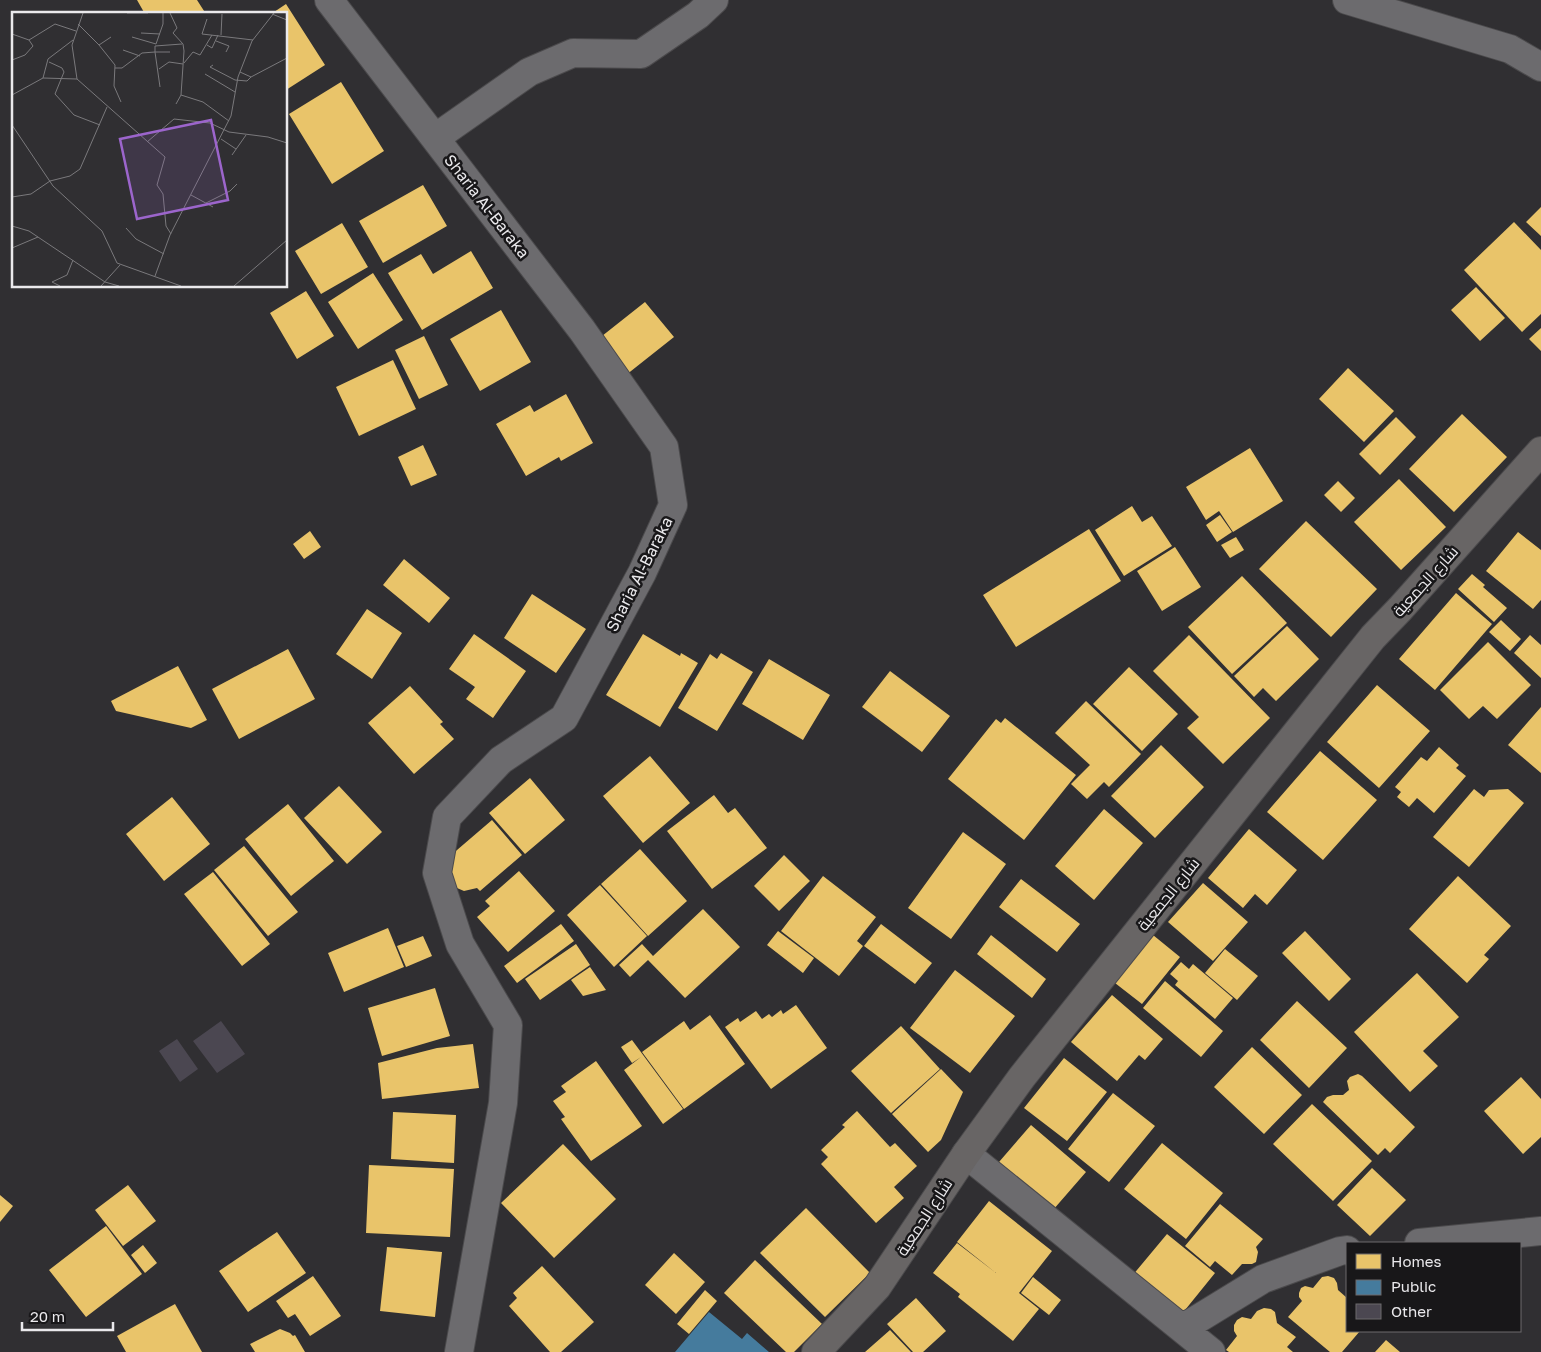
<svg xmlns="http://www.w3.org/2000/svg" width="1541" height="1352" viewBox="0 0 1541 1352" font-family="'Golos Text',Cairo,sans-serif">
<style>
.homes{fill:#e9c46a}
.public{fill:#457b9d}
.building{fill:#4b4751}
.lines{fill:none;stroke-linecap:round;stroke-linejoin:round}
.street-casing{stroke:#4b4a4c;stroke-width:30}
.secondary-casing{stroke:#4b4a4c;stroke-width:30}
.street{stroke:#6c6b6e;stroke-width:28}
.secondary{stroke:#686565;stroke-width:28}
.labels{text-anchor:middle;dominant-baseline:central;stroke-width:5;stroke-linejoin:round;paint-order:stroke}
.street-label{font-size:16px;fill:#eae9ec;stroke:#181719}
.inset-road{fill:none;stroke:#7a797c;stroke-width:1}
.view{fill:#9c65cc;fill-opacity:0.15;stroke:#9c65cc;stroke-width:2.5}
.inset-edge{fill:none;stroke:#eae9ec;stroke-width:2.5}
</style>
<rect width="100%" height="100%" fill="#302f32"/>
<path class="homes" d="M137 0H197L206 14H145Z
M286 4 325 65 286 90V14H271Z
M341 82 384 151 332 184 289 114Z
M423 185 447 226 383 263 359 221Z
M1541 207V236L1526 222Z
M1514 222 1541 250V314L1522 332 1464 270Z
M342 223 368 267 321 294 295 251Z
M471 251 493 288 422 330 388 273 421 254 433 274Z
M373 273 403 320 358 349 328 302Z
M1476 287 1505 318 1480 341 1451 310Z
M306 291 334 336 297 359 270 313Z
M645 302 674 337 626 375 597 340Z
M501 310 531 362 480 391 450 339Z
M1541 328V351L1529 339Z
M424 336 448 385 419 399 395 350Z
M393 360 416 409 359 436 336 387Z
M1348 368 1394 411 1364 442 1319 399Z
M566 394 593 443 561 461 559 457 526 476 496 424 530 405 534 412Z
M1462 414 1507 457 1454 512 1409 469Z
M1396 417 1416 437 1380 475 1359 454Z
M423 445 437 475 411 486 398 457Z
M1250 448 1283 501 1233 532 1219 511 1206 520 1186 487Z
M1399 479 1446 527 1401 570 1354 522Z
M1338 481 1355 498 1341 512 1324 495Z
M1132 506 1142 522 1152 516 1172 546 1124 576 1095 530Z
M1220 515 1232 532 1217 542 1206 525Z
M1306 521 1377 589 1331 637 1259 569Z
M1089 529 1121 581 1016 647 983 595Z
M310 531 321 547 304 559 293 544Z
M1518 532 1541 550V600L1533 609 1486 571Z
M1236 537 1244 550 1230 558 1221 545Z
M1175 547 1201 587 1162 611 1137 571Z
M404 559 450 598 429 623 383 585Z
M1472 574 1485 585 1483 587 1507 608 1494 622 1458 589Z
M1242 576 1287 623 1232 674 1188 627Z
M1456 593 1492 624 1435 690 1399 659Z
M532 594 586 629 556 673 504 638Z
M367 609 402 633 372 679 336 654Z
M1501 620 1521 639 1510 651 1489 632Z
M1287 626 1319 659 1276 701 1263 688 1254 697 1234 676Z
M474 634 526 671 493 718 466 699 475 687 449 669Z
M643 634 680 656 681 653 698 663 660 727 606 695Z
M1189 635 1270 718 1223 764 1187 728 1199 717 1153 671Z
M1530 635 1541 645V678L1514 653Z
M1488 642 1531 685 1497 719 1483 706 1469 719 1440 690Z
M288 649 315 699 239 739 212 689Z
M721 653 753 672 717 731 678 708 710 654 717 659Z
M769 659 830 695 803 740 742 704Z
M178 666 207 720 191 728 116 711 111 701Z
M1129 667 1178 714 1142 751 1093 704Z
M890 671 950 716 922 752 862 707Z
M1377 685 1430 731 1379 788 1327 742Z
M410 686 443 722 440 724 454 739 414 774 368 723Z
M1086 701 1141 754 1109 787 1104 782 1087 799 1071 784 1090 765 1055 733Z
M1541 707V773L1508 745Z
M1005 718 1076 775 1024 840 948 779 996 719 1001 723Z
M1161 745 1204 787 1155 838 1111 796Z
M1439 747 1459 765 1456 768 1466 776 1434 813 1417 798 1409 807 1397 797 1401 792 1395 787 1421 757 1427 761Z
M1320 751 1377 800 1323 860 1267 812Z
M650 756 690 803 643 843 603 796Z
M530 778 565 820 525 854 489 813Z
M339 786 382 832 347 864 304 818Z
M1474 789 1484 797 1489 790 1508 789 1524 803 1469 867 1433 837Z
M714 795 728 813 735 808 767 848 712 889 667 831Z
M172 797 210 844 164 881 126 834Z
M288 804 334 861 291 896 245 839Z
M1104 809 1143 843 1094 900 1055 866Z
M492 820 522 855 480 891 477 888 464 891 457 888 452 884 450 868 454 861 450 856Z
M1249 829 1297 870 1267 905 1255 894 1243 908 1208 878Z
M963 832 1006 864 951 939 908 908Z
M244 846 298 912 268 936 214 870Z
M640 849 687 901 648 936 601 884Z
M784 855 810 881 779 911 754 886Z
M519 871 555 911 508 952 477 917 490 906 485 901Z
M213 872 270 944 242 966 184 894Z
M823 876 876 917 857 941 863 946 839 976 781 931Z
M1458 876 1511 926 1484 955 1489 959 1467 983 1409 929Z
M1021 879 1080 924 1057 952 999 907Z
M1203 883 1248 922 1213 961 1168 922Z
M600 885 647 936 614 967 567 915Z
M703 909 740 947 685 998 648 960 630 977 619 965 642 944 653 956Z
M561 924 574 941 517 983 504 966Z
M881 924 932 963 915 984 864 946Z
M388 928 404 967 344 992 328 953Z
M778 931 814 958 803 973 767 945Z
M1305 931 1351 979 1329 1001 1282 953Z
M991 935 1046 979 1032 998 977 954Z
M1153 935 1180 957 1142 1004 1115 983Z
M423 936 432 956 406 967 397 946Z
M576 944 590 965 540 1000 525 979Z
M1225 949 1258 976 1237 1000 1205 973Z
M1181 962 1189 969 1193 964 1233 998 1215 1019 1175 985 1178 981 1170 974Z
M590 967 606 990 583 996 571 980Z
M955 970 1015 1016 970 1073 910 1028Z
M1417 973 1459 1017 1423 1051 1438 1066 1410 1092 1354 1032Z
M1165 981 1223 1031 1201 1057 1143 1008Z
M435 988 450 1036 382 1056 368 1008Z
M1112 995 1163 1039 1145 1060 1139 1055 1117 1081 1071 1042Z
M1297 1001 1347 1048 1309 1088 1260 1040Z
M796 1005 827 1048 771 1089 725 1027 738 1018 740 1022 756 1011 762 1019 769 1014 772 1017 781 1010 783 1014Z
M710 1015 745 1064 684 1109 642 1052 684 1021 690 1030Z
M901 1026 940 1069 891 1113 851 1071Z
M632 1040 683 1109 663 1124 624 1070 641 1057 632 1063 621 1047Z
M473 1044 479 1088 382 1099 378 1063 437 1048Z
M1252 1047 1302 1095 1264 1134 1214 1087Z
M1064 1058 1107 1092 1067 1141 1024 1108Z
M596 1061 642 1126 591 1161 561 1119 565 1117 553 1101 566 1092 561 1086Z
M941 1069 963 1092 941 1140 928 1152 892 1114Z
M1358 1074 1362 1076 1415 1127 1390 1153 1385 1148 1378 1155 1323 1102 1327 1097 1333 1095H1343L1349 1090 1347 1081 1350 1077Z
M1521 1077 1541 1099V1137L1523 1154 1484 1111Z
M1113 1093 1155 1126 1109 1182 1068 1149Z
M1312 1104 1372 1161 1333 1201 1273 1144Z
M857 1111 890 1147 895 1143 917 1166 894 1187 904 1198 876 1223 821 1164 828 1157 821 1150 845 1127 842 1125Z
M393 1112 456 1115 454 1163 391 1159Z
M1031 1125 1086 1172 1053 1210 999 1162Z
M1162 1143 1223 1193 1186 1239 1124 1189Z
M563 1144 616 1199 554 1258 501 1203Z
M369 1165 454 1169 450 1237 366 1233Z
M1372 1168 1406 1200 1370 1236 1337 1205Z
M128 1185 156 1221 123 1246 95 1210Z
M0 1195 13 1206 0 1222Z
M989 1201 1052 1251 1019 1293 1039 1309 1013 1341 958 1297 960 1294 933 1273 957 1243 996 1273 957 1242Z
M1220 1204 1263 1239 1256 1247 1258 1252 1256 1262 1252 1264H1242L1232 1275 1215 1261 1210 1267 1185 1246Z
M806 1208 870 1273 825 1317 760 1253Z
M106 1226 142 1274 86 1317 49 1270Z
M277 1232 306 1273 248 1312 219 1271Z
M1167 1234 1215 1273 1181 1315 1132 1276Z
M143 1245 157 1263 145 1273 131 1255Z
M387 1247 442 1252 435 1317 380 1311Z
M674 1253 705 1282 676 1314 645 1285Z
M755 1260 822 1324 794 1352H786L724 1293Z
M542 1266 594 1322 561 1352H550L509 1306 517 1298 513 1293Z
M313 1276 341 1316 310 1336 295 1314 288 1318 276 1301Z
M1328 1276 1334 1278 1337 1283 1338 1290 1347 1298V1331H1360L1342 1352H1330L1288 1317 1302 1301 1299 1297V1293L1301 1288 1305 1286 1313 1288 1322 1277Z
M1033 1277 1061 1300 1049 1315 1021 1293Z
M705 1290 717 1301 689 1334 677 1324Z
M916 1298 946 1331 923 1352H913L887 1324Z
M175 1304 202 1352H126L117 1336Z
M1264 1308 1271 1309 1275 1312 1277 1323 1296 1337 1287 1347 1293 1352H1229L1226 1350 1237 1336 1234 1331V1325L1237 1320 1242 1317 1251 1319 1257 1311Z
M280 1329 290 1333 293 1336 295 1335 305 1352H255L250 1344Z
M890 1330 911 1352H865Z
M1386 1340 1400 1352H1375Z"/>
<path class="public" d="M709 1312 742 1339 747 1333 769 1352H675Z"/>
<path class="building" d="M221 1021 245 1054 217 1073 193 1041Z
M177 1039 198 1069 180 1082 159 1051Z"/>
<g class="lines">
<g class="street-casing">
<path id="street" d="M329 0 582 330 664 447 673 505 642 573 564 718 501 760 447 817 437 873 460 944 508 1025 503 1103 459 1352
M1347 0 1510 49 1541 67
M435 138 529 72 573 53 641 54 698 15 714 0
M966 1154 1211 1352
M1419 1243 1541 1231
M1183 1328 1263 1279 1340 1251 1347 1250"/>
</g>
<g class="secondary-casing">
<path id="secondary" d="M816 1352 877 1287 966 1154 1022 1077 1373 637 1400 609 1541 451"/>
</g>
<use href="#street" class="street"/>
<use href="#secondary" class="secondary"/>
</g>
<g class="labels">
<g class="street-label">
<text transform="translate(487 206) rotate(52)">Sharia Al-Baraka</text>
<text transform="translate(639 574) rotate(-63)">Sharia Al-Baraka</text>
<text transform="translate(1425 581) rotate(-48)">شارع الجمعية</text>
<text transform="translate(1168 894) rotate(-51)">شارع الجمعية</text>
<text transform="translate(924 1217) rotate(-57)">شارع الجمعية</text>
</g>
</g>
<g transform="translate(12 12)">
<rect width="275" height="275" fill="#302f32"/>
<path class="inset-road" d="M71 1 60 33 65 67 153 145 145 173 151 182 154 214 159 222M115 1H136M158 1 165 16 161 21 171 32 172 39 169 83 164 92M260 2 275 8M195 7 190 22 241 28M66 12 87 33M129 21 148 22M0 22 17 28 21 34 13 43 0 48M209 23 210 2M99 25 87 33 103 53 102 74 109 90M120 25 144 32 151 12V1M17 28 43 12 64 19M204 29 217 34 214 40M195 33 200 36 206 23M111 38 128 44M158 40H143V34L170 32M37 50 50 56 52 60 43 82 62 103 88 113M172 51 181 40 188 43 200 23M201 53 198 55 223 68 235 69 239 65M103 56H110L130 41 143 40 148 75M147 57 157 50 171 52M228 60 239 65 275 46M193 62 223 80M31 66 36 47 61 28M0 83 31 66 65 67M169 83 191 90 217 109M0 113 41 174 90 219 105 251 169 274M209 127 224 137M135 130 162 107 198 111 217 120 256 125 275 131M220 143 234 123M179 183 201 195M0 185 19 182 38 169 58 164 68 157 95 95M194 191 218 179 225 172M0 214 17 219 93 270 107 274M114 216 124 227 152 242M0 236 26 225M143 264 158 223 219 104 226 65 240 29 262 1M48 274 40 270 55 263 61 248M89 274 108 253M222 274 275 228"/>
<path class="view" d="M199 108 216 188 125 207 108 127Z"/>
<rect width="275" height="275" class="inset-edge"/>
</g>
<rect x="1346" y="1242" width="175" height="90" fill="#181719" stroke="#6c6b6d"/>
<rect x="1356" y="1254" width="25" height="15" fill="#e9c46a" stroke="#6c6b6d"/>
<text x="1391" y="1267" font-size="15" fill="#eae9ec">Homes</text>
<rect x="1356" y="1280" width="25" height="15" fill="#457b9d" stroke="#6c6b6d"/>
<text x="1391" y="1292" font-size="15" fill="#eae9ec">Public</text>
<rect x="1356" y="1304" width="25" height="15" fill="#4b4751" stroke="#6c6b6d"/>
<text x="1391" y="1317" font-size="15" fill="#eae9ec">Other</text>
<path d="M22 1322v8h91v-8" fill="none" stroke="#eae9ec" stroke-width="2.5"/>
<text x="30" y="1322" font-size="15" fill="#eae9ec" stroke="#181719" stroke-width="4" paint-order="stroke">20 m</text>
</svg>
